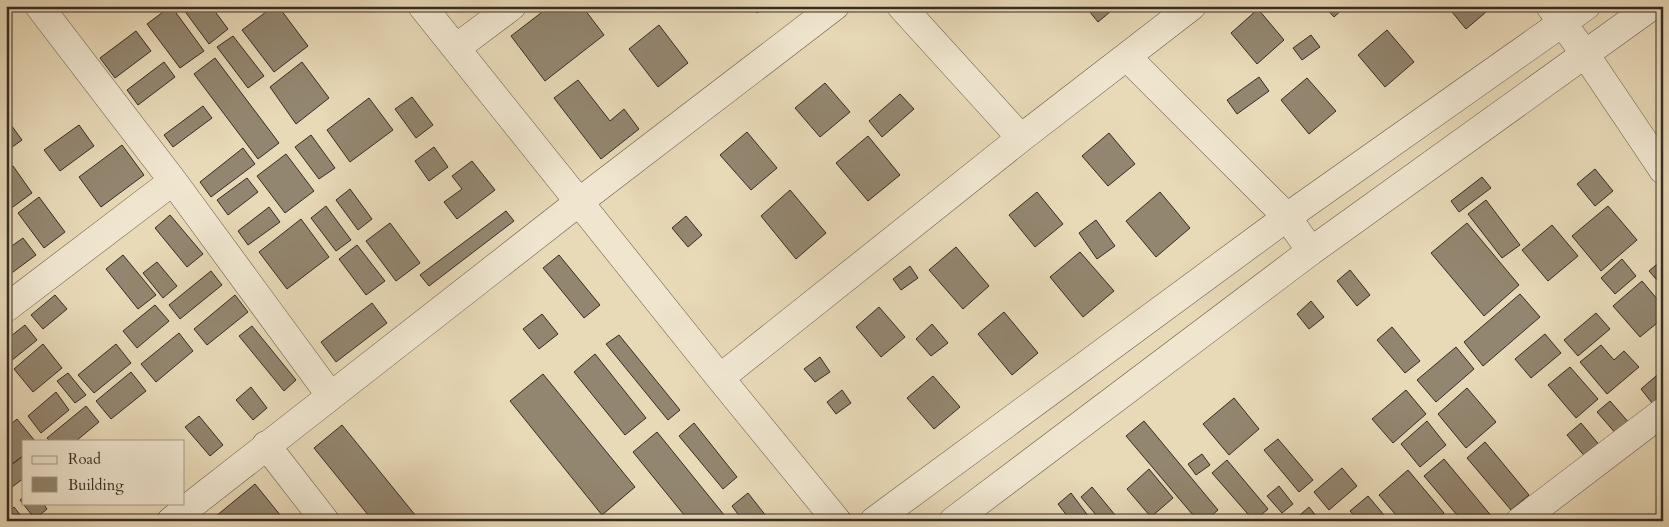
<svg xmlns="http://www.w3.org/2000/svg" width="1669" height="527" viewBox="0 0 1669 527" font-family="Cardo,serif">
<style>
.building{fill:#938670;stroke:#362d24}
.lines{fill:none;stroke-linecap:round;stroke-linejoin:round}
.minor-casing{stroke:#625849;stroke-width:29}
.tertiary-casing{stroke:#625849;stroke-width:29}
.minor{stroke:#f0e6d0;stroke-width:28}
.tertiary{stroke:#f0e6d0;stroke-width:28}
</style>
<rect width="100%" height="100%" fill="#e8d9b7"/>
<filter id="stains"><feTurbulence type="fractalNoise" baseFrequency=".004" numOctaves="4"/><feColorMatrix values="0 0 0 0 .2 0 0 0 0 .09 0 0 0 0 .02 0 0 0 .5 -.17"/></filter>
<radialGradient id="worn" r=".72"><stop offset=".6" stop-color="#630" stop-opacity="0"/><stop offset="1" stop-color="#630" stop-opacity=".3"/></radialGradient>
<path class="building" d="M58 6H70L62 12Z
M171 6 204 51 180 68 147 24Z
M181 6H211L228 29 209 44Z
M274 6H278L308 46 274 72 242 30Z
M550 6H582L604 35 545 81 511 36Z
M752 6H766L757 13Z
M1085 6H1117L1098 22Z
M1324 6H1346L1334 17Z
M1447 6H1491L1492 7 1466 29Z
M1258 9 1284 40 1257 64 1231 33Z
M659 25 688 63 658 87 629 49Z
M1387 30 1414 62 1385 87 1358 55Z
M136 31 151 51 115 78 100 58Z
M1311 35 1320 47 1302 60 1293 48Z
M233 36 264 76 248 88 217 47Z
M215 58 279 143 258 159 194 74Z
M164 62 175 77 138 105 127 90Z
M302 62 329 98 296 124 270 87Z
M1259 77 1269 91 1237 114 1227 100Z
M1307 78 1336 111 1309 134 1281 100Z
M578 80 610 121 624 109 639 129 601 159 554 98Z
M825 83 850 112 820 137 795 108Z
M900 94 914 109 882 137 869 121Z
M412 97 433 125 416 138 395 109Z
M369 98 393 130 350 162 327 130Z
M203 106 212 118 173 147 164 135Z
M6 118 22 140 8 150 6 148Z
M79 125 94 146 60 171 44 150Z
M747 132 777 168 751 190 720 155Z
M1109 133 1135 164 1108 186 1082 156Z
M311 135 335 168 319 179 295 147Z
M868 136 900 175 868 201 836 163Z
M122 145 144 175 101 207 79 177Z
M434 147 448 167 429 181 415 161Z
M243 148 255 164 211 197 200 182Z
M286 154 314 191 285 213 257 176Z
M472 161 495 190 457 219 444 202 462 189 452 176Z
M13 166 32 193 6 212V170Z
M1595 169 1613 191 1595 206 1577 184Z
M1482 177 1491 188 1459 212 1451 201Z
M247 178 258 192 228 215 217 200Z
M350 189 372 219 358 230 336 200Z
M790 190 826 233 796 259 761 216Z
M1037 192 1063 224 1035 247 1009 215Z
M1160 192 1190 228 1156 257 1126 221Z
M39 197 65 232 44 248 18 213Z
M1486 200 1520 245 1502 258 1468 214Z
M326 206 351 240 336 251 311 218Z
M1608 206 1637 240 1601 271 1572 236Z
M269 207 280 222 248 245 238 231Z
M506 211 514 221 429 286 420 275Z
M170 215 203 254 187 267 155 228Z
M686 216 702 235 688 247 672 228Z
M301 219 329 257 287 289 259 252Z
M1096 220 1115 246 1097 259 1079 233Z
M390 223 420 263 396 281 366 241Z
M1467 223 1519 285 1484 316 1431 253Z
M1552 225 1578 256 1548 281 1522 250Z
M23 238 36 255 9 275 6 272V250Z
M357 245 385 281 366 295 339 259Z
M956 247 989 286 963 309 929 270Z
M1080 252 1114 291 1083 317 1050 277Z
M123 255 156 295 138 309 106 269Z
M559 255 600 305 584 318 543 268Z
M1622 259 1636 276 1615 294 1601 278Z
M1663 259V287L1649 271Z
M157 262 177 286 163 298 143 273Z
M910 266 918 278 901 290 893 279Z
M1350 270 1370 295 1357 306 1337 281Z
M211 271 222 285 180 319 169 305Z
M1642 281 1663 306V318L1640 337 1613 306Z
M1520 294 1540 317 1483 366 1464 342Z
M55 295 67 309 43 329 31 315Z
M235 295 248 312 207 345 194 329Z
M1311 301 1324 317 1309 329 1297 314Z
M372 303 387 323 336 362 321 342Z
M155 305 169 321 137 348 123 331Z
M879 307 905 337 881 357 856 327Z
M1004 312 1038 353 1012 375 978 334Z
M1596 313 1610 329 1578 356 1564 340Z
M542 314 558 334 539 349 523 329Z
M932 324 948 343 931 356 916 339Z
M25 325 37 340 6 365V340Z
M252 326 296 380 284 391 239 336Z
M1392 327 1420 361 1405 373 1377 340Z
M179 333 193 351 156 382 141 364Z
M1545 334 1561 353 1531 378 1515 359Z
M619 335 680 410 668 420 606 344Z
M43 344 62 368 33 392 14 369Z
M116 344 131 363 94 393 78 375Z
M1601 345 1614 360 1624 351 1639 367 1607 394 1580 362Z
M1456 347 1474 369 1436 402 1417 380Z
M595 354 646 418 625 435 574 372Z
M820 357 830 372 815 382 804 369Z
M1570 367 1598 399 1576 418 1548 385Z
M1663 370V402L1656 408 1641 389Z
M131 372 146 391 111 419 96 401Z
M68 373 86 395 75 403 57 381Z
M543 374 635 487 602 515 510 401Z
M933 376 960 407 934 429 907 398Z
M251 387 267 408 253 420 236 400Z
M1467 388 1496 422 1466 448 1438 414Z
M842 390 851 403 836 414 827 402Z
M1406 390 1426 414 1393 443 1372 419Z
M56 392 69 410 41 433 28 416Z
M1234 398 1259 429 1229 455 1203 424Z
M1610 401 1631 425 1618 436 1597 412Z
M86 406 99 422 76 441H50L47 438Z
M199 416 223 445 210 456 185 427Z
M17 419 35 441H24V455L6 469V428Z
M1144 421 1218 510 1205 521H1198L1126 436Z
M1427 421 1446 445 1420 467 1401 444Z
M694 423 737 477 723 489 679 436Z
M1581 423 1601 447 1587 459 1567 435Z
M342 425 420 521H373L314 448Z
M657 432 729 521H689L633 452Z
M1278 439 1313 480 1299 492 1264 450Z
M1485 442 1529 495 1511 510 1467 458Z
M1202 454 1210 465 1196 475 1188 464Z
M24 455V478L12 487 6 479V469Z
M1444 459 1493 518 1490 521H1462L1424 476Z
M1227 460 1268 509 1254 521 1212 473Z
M1342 468 1357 486 1329 510 1314 492Z
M1149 469 1173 498 1151 517 1127 489Z
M1408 470 1444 513 1435 521H1401L1379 495Z
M255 484 285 521H210Z
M1279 486 1293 504 1282 513 1267 496Z
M1092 487 1120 521H1101L1081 497Z
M748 493 770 521H743L732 506Z
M1071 493 1092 521H1071L1058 504Z
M1368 496 1389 521H1359L1350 511Z
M24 497V503H43L47 509 35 519 20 500Z
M14 507 25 521H6V514Z
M1309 507 1320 521H1293Z
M1183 515 1188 521H1176Z"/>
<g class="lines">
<g class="minor-casing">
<path id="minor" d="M39 6 173 181 330 395
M422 6 720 378 837 521
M901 6 1021 138
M1550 6 1585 54 1663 170
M456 48 512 6
M1127 57 1287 217 1311 251
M6 308 173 181
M720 378 1021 138 1192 6
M266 445 325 521
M171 521 579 202 835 6
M1520 521 1663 412"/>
</g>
<g class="tertiary-casing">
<path id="tertiary" d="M874 521 1287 217 1586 6
M953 521 1311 251 1652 6"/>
</g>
<use href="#minor" class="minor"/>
<use href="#tertiary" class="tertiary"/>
</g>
<rect width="1669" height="527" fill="none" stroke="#e8d9b7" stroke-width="25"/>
<rect x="8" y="8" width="1654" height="512" fill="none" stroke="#362d24" stroke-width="2.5"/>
<rect x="12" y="12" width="1644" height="502" fill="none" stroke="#362d24"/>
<rect x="22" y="440" width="162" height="65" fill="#f0e6d0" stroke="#a69c8b"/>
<rect x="32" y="456" width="25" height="8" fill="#f0e6d0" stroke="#a69c8b"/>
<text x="68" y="464" font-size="15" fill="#362d24">Road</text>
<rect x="32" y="477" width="25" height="15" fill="#938670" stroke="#a69c8b"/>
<text x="68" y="490" font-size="15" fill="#362d24">Building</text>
<rect width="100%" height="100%" filter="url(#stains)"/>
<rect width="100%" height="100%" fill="url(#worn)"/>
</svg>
